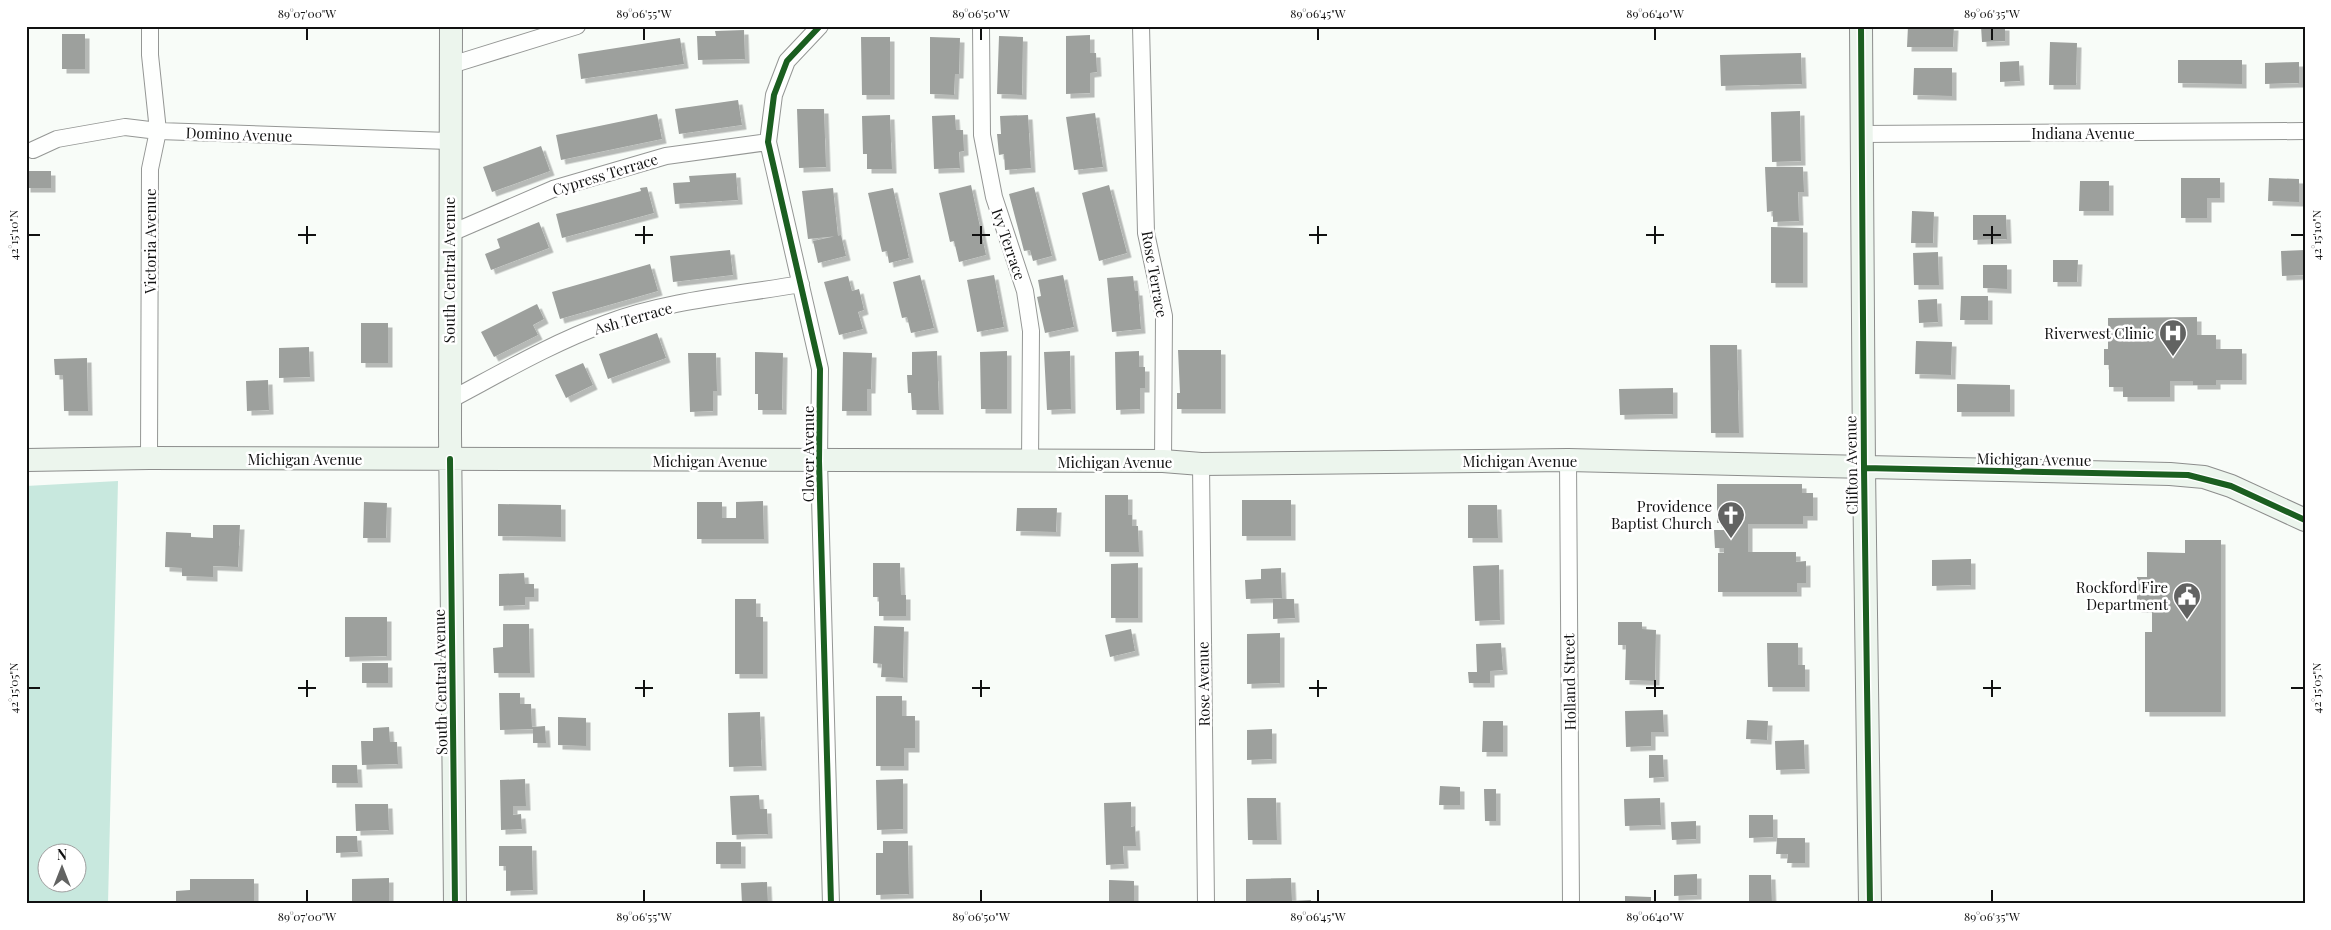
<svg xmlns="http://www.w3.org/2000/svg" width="2331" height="930" viewBox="0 0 2331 930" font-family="'Playfair Display',serif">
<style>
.forest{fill:#c8e8de;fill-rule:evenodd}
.building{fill:#9da09d;filter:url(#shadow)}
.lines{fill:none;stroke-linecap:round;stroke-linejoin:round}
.street-casing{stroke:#959795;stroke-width:18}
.secondary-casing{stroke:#8c8d8c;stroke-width:24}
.street{stroke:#fefffe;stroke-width:16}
.secondary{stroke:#ecf5ed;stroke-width:22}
.cycleway-casing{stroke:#fff;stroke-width:9}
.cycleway{stroke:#1b5e20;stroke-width:6}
.ticks{fill:none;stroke:#111;stroke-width:2}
.labels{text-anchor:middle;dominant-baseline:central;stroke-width:5;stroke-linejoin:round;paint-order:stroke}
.street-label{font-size:15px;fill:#111;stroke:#fff}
.poi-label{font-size:15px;fill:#111;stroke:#fff;text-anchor:end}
.neatline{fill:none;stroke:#111;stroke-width:2}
.ticks-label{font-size:12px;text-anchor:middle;fill:#111}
</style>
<defs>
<filter id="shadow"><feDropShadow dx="4.5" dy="4.5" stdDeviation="0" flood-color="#0004"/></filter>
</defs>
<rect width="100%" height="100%" fill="#f8fcf8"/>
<path class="forest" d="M118 481 108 904H26V486ZM48 852H78V882H48Z"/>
<path class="building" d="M1908 26H1954L1953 47H1907Z
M1981 26H2005V41L1982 42Z
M744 30 745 59 698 60 697 36H716L715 31Z
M62 34H85V69H62Z
M1090 35V53H1096L1097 72 1090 73V93L1066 94V36Z
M999 36 1023 37 1022 95 997 94Z
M861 37H890V95H862Z
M930 37 960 38 959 74H955L954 95 930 94Z
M680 38 684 64 581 79 578 54Z
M2050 42 2077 43 2076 85H2049Z
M1801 53 1802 84 1721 86 1720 55Z
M2178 60H2242V84L2178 83Z
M2019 61 2020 81 2000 82V62Z
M2299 62V83L2265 84V63Z
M1914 68H1952V96L1913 95Z
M738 100 742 125 679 134 675 109Z
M797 109H824L826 167 799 168Z
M1800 111 1801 161 1772 162 1771 112Z
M1095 113 1103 167 1074 170 1066 117Z
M657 114 662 139 561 160 556 135Z
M890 115 892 169H867V154H863L862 116Z
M955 115 956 130H963L964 151 959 152 960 168 934 169 932 116Z
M1028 115 1031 168 1005 170 1004 154 999 155 997 134H1001L1000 116Z
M541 146 550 171 492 192 483 167Z
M1765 167H1803L1804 192H1798L1799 221 1773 222V211L1767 212Z
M26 171H51V188H26Z
M736 173 738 200 675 204 673 183 690 182 689 176Z
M2181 178H2220V198H2207V218H2181Z
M2269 178 2299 179V202L2268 201Z
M2080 181H2109V211H2079Z
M971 185 986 255 959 262 954 241 950 242 939 193Z
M1109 185 1127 253 1099 261 1082 193Z
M647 187 654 213 562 238 556 214 641 191 640 188Z
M1034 187 1052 256 1033 261 1030 250 1024 251 1009 194Z
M833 188 838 236 808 239 802 191Z
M893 188 909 258 889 263 887 251 882 252 868 193Z
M1912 211 1934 212 1933 243H1911Z
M1973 215H2006L2007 239 1973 240Z
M539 222 549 248 491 270 485 254 500 248 497 239Z
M1771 227 1803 228V283H1771Z
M841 235 846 256 818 263 813 241Z
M730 250 733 275 673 282 670 256Z
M2305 250V275L2282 276 2281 251Z
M1938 252 1939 285H1914L1913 253Z
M2053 260H2078L2077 282H2053Z
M650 264 658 291 560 319 552 292Z
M1983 265H2007V289L1983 288Z
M920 275 934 328 911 333 907 317 902 318 893 282Z
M994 275 1004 327 977 332 967 280Z
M1063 275 1074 327 1045 333 1037 297 1041 296 1038 280Z
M848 276 852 291 859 289 864 310 858 312 863 329 839 335 824 282Z
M1133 276 1135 291H1138L1141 329 1112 332 1107 278Z
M1961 296H1988V320H1960Z
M1937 299 1938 322 1919 323 1918 300Z
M537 304 544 319 533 325 538 335 494 357 481 332Z
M2197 317V335H2216V349H2242V380H2216V385H2193V381H2170V397H2123V387H2109V365H2104V349H2108V318Z
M361 323H388V363H361Z
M657 333 666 358 608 379 599 354Z
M1916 341 1952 342 1951 375 1915 374Z
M1710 345H1737L1739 433H1711Z
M309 347 310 377 279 378V348Z
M1178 350H1221V409H1177V393H1180Z
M937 351 939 410H912L911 393H908L907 375H912V352Z
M1007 351V409H981L980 352Z
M1070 351 1071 409 1047 410 1044 352Z
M1139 351V367H1145V388H1140V409L1116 410 1115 352Z
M755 352 783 353 782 410H758V394H755Z
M843 352 872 353 871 389H867V411H842Z
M688 353H716L717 391H713V411L690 412Z
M87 358 88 411H64L63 375H55L54 359Z
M583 363 593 385 566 398 555 375Z
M268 380 269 410 247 411 246 381Z
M1957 384 2010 385V412H1957Z
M1673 388V414L1620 415 1619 389Z
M1717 484H1802V493H1813V516H1803V524H1748V552H1796V562L1806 561V583H1797V592H1718V553H1724V548H1715L1714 530H1724V523H1717Z
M1105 495H1128V515H1132V526H1138L1139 552H1105Z
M1242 500H1291V536H1242Z
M763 501 764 539H697V502H722V518H736V502Z
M364 502 387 503 386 538H363Z
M498 504 561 505V537L498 536Z
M1468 505H1497L1498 538H1468Z
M1017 508H1057L1056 532 1016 531Z
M213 525H240L238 567 213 566V577L182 576V568L165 567 166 532 191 533V537L213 538Z
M2185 540H2221V712H2145V632H2152V608H2137V577H2147V552L2185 553Z
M1971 559V585L1932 586V560Z
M873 563H900L901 595H906V616H879V597H873Z
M1138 563V618H1111V564Z
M1499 565 1500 620 1475 621 1473 566Z
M1281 568 1282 598 1246 599 1245 580 1261 579V569Z
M524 573 525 584H534V597H525V605L499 606V574Z
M735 599H756V617H763V674H735Z
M1273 599H1294L1295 618 1273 619Z
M345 617H387V656L345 657Z
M1618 622H1642V629L1656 630 1655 681 1625 680 1626 645H1618Z
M503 624H529L530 673H494L493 648 503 647Z
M874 626 904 627 903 678 881 677 882 664 873 663Z
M1131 629 1135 651 1110 657 1105 635Z
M1280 633V683L1247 684V634Z
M1501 643 1503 670 1490 671V683H1469L1468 672H1477L1476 644Z
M1767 643H1798V665H1805V687H1768Z
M362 663H388V683H362Z
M499 693H520V704H531L532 727 545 726 546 743H533V729L500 730Z
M876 696H902V716H915V748H904V766H876Z
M1663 710 1664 732H1651V746L1626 747 1625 711Z
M760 712 762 766 729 767 728 713Z
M558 717 586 718V746L558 745Z
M1747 720 1768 721 1767 740 1746 739Z
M1483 721H1503V752H1482Z
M389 727 390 742H397L398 764 362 765 361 741H373V728Z
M1272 729V759L1247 760V730Z
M1804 740 1805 769 1776 770 1775 741Z
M1649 755H1663L1664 777 1649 778Z
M332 765H357L358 783H332Z
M525 779 526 806H513V815L521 814 522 829 501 830 500 780Z
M903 779V829L877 830 876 780Z
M1440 786 1460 787V805H1439Z
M1484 789H1496V821H1485Z
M759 795 760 809H767L768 834 732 835 730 796Z
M1247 798H1276L1277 840H1248Z
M1660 798 1661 825 1625 826 1624 799Z
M1131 802V827L1135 826 1136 846H1123L1124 864 1106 865 1104 803Z
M355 804H388L389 830 356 831Z
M1749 815H1773V837L1749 838Z
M1696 821V839L1672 840 1671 822Z
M336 836H357L358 852 336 853Z
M1777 838H1805V863H1787L1788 854H1776Z
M883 841H908L909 894 876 895V853H883Z
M716 842H741V864H716Z
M499 846H532L533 890 506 891V866H499Z
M1697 874V895L1674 896V875Z
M1749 875H1771L1772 904H1749Z
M389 878V904H352V879Z
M1291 878 1292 901 1311 900V904H1246V879Z
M190 879H254V904H176V891L190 890Z
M1109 880 1134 881V904H1109Z
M767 882 768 904H742L741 883Z
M1625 896 1651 897V904H1625Z
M893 902H944V904H893Z"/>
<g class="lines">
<g class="street-casing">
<path id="street" d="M820 26 787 61 774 95 768 142 820 369 819 461 831 904
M981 26 982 135 994 197 1025 291 1031 331 1030 462
M1141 26 1146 233 1164 316 1163 461
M451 65 577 26
M1862 134 2305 131
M33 150 57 139 125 127 158 131 449 141
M449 234 553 189 666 156 768 142
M450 400C501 373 552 343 607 323 668 300 737 295 801 284
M149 458 150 169 158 131 150 55V26
M1568 460 1571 904
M1201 464 1206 904"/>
</g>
<g class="secondary-casing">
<path id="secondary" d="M451 26 450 434 455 904
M1861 26 1864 468 1870 904
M26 460 149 458 1163 461 1201 464 1568 460 2170 474 2204 477 2231 486 2305 520"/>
</g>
<use href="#street" class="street"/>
<use href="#secondary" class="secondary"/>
<g class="cycleway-casing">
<path id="cycleway" d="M820 26 787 61 774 95 768 142 820 369 819 461 831 904
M1861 26 1864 468 1870 904
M450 459 455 904
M1864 468 2188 475 2231 486 2305 520"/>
</g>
<use href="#cycleway" class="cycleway"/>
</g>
<path class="ticks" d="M307 28V40M644 28V40M981 28V40M1318 28V40M1655 28V40M1992 28V40M307 226V244M644 226V244M981 226V244M1318 226V244M1655 226V244M1992 226V244M28 235H40M298 235H316M635 235H653M972 235H990M1309 235H1327M1646 235H1664M1983 235H2001M2291 235H2304M307 680V697M644 680V697M981 680V697M1318 680V697M1655 680V697M1992 680V697M28 688H40M298 688H316M635 688H653M972 688H990M1309 688H1327M1646 688H1664M1983 688H2001M2291 688H2304M307 890V902M644 890V902M981 890V902M1318 890V902M1655 890V902M1992 890V902"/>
<defs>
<g id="hospital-pin" transform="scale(1.4375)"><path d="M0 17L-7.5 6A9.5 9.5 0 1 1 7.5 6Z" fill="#626362" stroke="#fff"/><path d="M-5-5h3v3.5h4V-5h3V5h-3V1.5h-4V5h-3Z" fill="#fff"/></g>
<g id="church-pin" transform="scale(1.4375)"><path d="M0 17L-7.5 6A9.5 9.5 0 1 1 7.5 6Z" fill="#626362" stroke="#fff"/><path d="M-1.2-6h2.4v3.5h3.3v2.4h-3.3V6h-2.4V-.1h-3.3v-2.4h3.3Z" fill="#fff"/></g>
<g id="civic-pin" transform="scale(1.4375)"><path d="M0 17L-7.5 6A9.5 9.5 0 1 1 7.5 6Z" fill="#626362" stroke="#fff"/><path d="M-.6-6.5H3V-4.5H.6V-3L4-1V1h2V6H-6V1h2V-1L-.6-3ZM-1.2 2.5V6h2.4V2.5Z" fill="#fff"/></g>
</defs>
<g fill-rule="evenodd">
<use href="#hospital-pin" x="2173" y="333"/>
<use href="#church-pin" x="1731" y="515"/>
<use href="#civic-pin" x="2187" y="596"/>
</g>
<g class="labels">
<g class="street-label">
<text x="2083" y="133">Indiana Avenue</text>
<text transform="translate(239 134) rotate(2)">Domino Avenue</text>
<text transform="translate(605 174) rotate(-17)">Cypress Terrace</text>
<text transform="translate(150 241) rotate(-90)">Victoria Avenue</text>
<text transform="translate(1009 244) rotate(71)">Ivy Terrace</text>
<text transform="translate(449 270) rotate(-90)">South Central Avenue</text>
<text transform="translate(1155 274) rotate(80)">Rose Terrace</text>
<text transform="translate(633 318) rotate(-16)">Ash Terrace</text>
<text transform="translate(808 454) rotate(-90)">Clover Avenue</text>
<text x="305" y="459">Michigan Avenue</text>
<text transform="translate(2034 459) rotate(1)">Michigan Avenue</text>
<text x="710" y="461">Michigan Avenue</text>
<text x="1520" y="461">Michigan Avenue</text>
<text x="1115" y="462">Michigan Avenue</text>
<text transform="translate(1851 465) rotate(-91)">Clifton Avenue</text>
<text transform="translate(440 682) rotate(-91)">South Central Avenue</text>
<text transform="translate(1569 682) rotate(-91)">Holland Street</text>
<text transform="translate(1203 684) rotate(-91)">Rose Avenue</text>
</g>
<g class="poi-label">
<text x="2154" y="333">Riverwest Clinic</text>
<text x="1712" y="506">Providence<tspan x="1712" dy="17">Baptist Church</tspan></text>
<text x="2168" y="587">Rockford Fire<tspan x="2168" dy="17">Department</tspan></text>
</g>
</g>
<rect width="2331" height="930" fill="none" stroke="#ffffff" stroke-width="55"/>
<g transform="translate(62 868)"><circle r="24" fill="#ffffff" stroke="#a0a0a0"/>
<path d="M0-4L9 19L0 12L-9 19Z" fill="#626362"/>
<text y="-8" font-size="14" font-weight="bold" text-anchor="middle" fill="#111111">N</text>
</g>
<rect x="28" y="28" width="2276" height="874" class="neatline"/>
<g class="ticks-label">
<text x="307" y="18">89°07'00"W</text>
<text x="644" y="18">89°06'55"W</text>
<text x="981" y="18">89°06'50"W</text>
<text x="1318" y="18">89°06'45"W</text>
<text x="1655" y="18">89°06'40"W</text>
<text x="1992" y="18">89°06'35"W</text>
<text transform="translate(14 235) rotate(-90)" y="4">42°15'10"N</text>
<text transform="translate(2317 235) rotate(-90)" y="4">42°15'10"N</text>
<text transform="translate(14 688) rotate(-90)" y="4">42°15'05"N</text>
<text transform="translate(2317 688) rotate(-90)" y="4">42°15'05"N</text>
<text x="307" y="921">89°07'00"W</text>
<text x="644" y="921">89°06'55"W</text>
<text x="981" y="921">89°06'50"W</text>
<text x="1318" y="921">89°06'45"W</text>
<text x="1655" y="921">89°06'40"W</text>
<text x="1992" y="921">89°06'35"W</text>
</g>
</svg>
